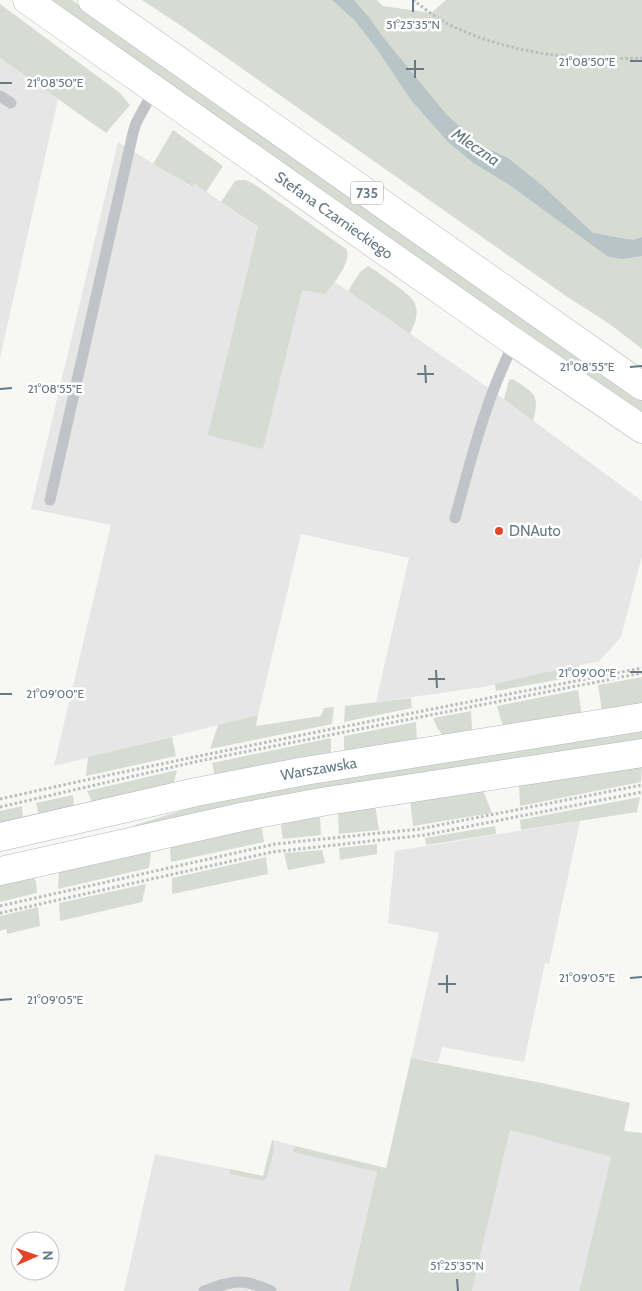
<svg xmlns="http://www.w3.org/2000/svg" width="642" height="1291" viewBox="0 0 642 1291" font-family="Cabin,sans-serif">
<style>
.built{fill:#e5e6e5}
.green{fill:#d7dcd3}
.water{fill:#b7c5c8}
.lines{fill:none;stroke-linecap:round;stroke-linejoin:round}
.secondary-casing{stroke:#b2b8bc;stroke-width:29}
.primary-casing{stroke:#b3b8bc;stroke-width:29}
.path{stroke:#babdbf;stroke-width:3;stroke-dasharray:2.5 2.5;stroke-linecap:butt}
.service{stroke:#c0c4c8;stroke-width:11}
.secondary{stroke:#fff;stroke-width:28}
.primary{stroke:#fff;stroke-width:28}
.ticks{fill:none;stroke:#667985;stroke-width:2}
.poi-dot{fill:#e64425;stroke:#fff;stroke-width:2}
.labels{text-anchor:middle;dominant-baseline:central;stroke-width:5;stroke-linejoin:round;paint-order:stroke}
.shield{fill:#fff;stroke:#94a1aa;stroke-width:1}
.shield-label{font-size:14px;font-weight:bold;fill:#667985}
.street-label{font-size:15px;fill:#667985;stroke:#fff}
.poi-label{font-size:15px;fill:#667985;stroke:#fff;text-anchor:start}
.water-label{font-size:16px;font-style:italic;fill:#617b82;stroke:#fff}
.ticks-label{font-size:12px;text-anchor:middle;fill:#667985;stroke:#fff;stroke-width:5;stroke-linejoin:round;paint-order:stroke}
</style>
<rect width="100%" height="100%" fill="#f7f7f4"/>
<path class="built" d="M0 58 58 99 0 358Z
M118 142 192 187 194 183 309 263 326 294 335 282 493 391 642 501V556L621 637 599 661 483 687 376 702 409 558 301 534 258 715 54 766 111 525 31 509Z
M580 821 549 964 545 963 524 1062 442 1047 438 1062 411 1058 439 933 388 923 395 851Z
M510 1130 611 1157 579 1291H472Z
M273 1140 295 1146 294 1152 377 1172 349 1291H124L155 1154 230 1169V1174L263 1181 267 1178 274 1149Z"/>
<path class="green" d="M52 0H72L315 172 642 399V413L309 182Z
M142 0H332L355 21 380 54 369 17 354 0H377L383 6 431 13 446 0H642V349L611 325 566 296 180 25Z
M0 4 120 93 130 105 106 133 0 58Z
M173 130 223 166 206 192 194 183 193 187 153 164Z
M239 180H245L254 184 346 249C353 261 333 284 326 294L302 290 263 449 208 435 258 227 221 202 235 181Z
M368 266C376 270 384 277 391 282 415 299 424 305 410 334L348 291 360 272Z
M513 379C535 394 540 394 533 421L504 399 509 380Z
M579 665 578 676 496 691 495 684Z
M642 677V705L602 711 598 685Z
M578 690 582 716 503 727 497 706Z
M411 698 412 708 344 722 345 706Z
M334 707 332 724 210 749 218 725 258 715 256 726 321 716 324 708Z
M471 711 472 729 470 732 444 737 437 728 433 718Z
M416 722 417 742 344 753V736Z
M642 728V742L134 829 132 826 203 804 249 793Z
M172 737 176 756 86 776 88 757Z
M331 738V751L328 756 215 777 212 763Z
M642 764 641 782 520 806 519 784Z
M177 770 173 786 93 804 87 791Z
M481 789 485 795 492 813 413 826 410 799Z
M73 795 74 805 71 809 41 816 38 812 36 803Z
M640 797 637 812 521 830 520 820Z
M375 805 379 830 339 834 338 815 340 810Z
M22 806 23 820 0 826V811Z
M317 815 320 817 321 835 283 839 281 827 283 821Z
M258 826 262 829 264 842 171 862 170 850 173 844Z
M495 826 496 834 426 845 425 838Z
M377 844V854L340 860 339 848Z
M147 850 151 853 149 868 58 889 59 871Z
M322 850 325 863 288 870 284 853Z
M266 857 268 874 172 894V878Z
M33 877 36 881 37 893 0 902V884Z
M146 884 142 902 60 921 59 903Z
M38 907 40 926 7 934 6 929 0 931V916Z
M411 1058 542 1083 630 1103 624 1131 642 1133V1291H579L611 1157 510 1130 472 1291H349L377 1172 293 1152 295 1146 386 1168Z
M272 1140H273L274 1149 267 1178 263 1181 230 1174V1169L263 1176Z"/>
<path class="water" d="M332 0H354L369 17 383 37 446 114 480 145 508 158 543 186 593 233 633 240 642 237V256L622 259 607 256 508 184 472 162 448 142 411 100 381 55 355 21Z"/>
<g class="lines">
<g class="secondary-casing">
<g id="secondary">
<path id="s1" d="M0 837 196 792 305 771 642 717"/>
<path d="M0 871 246 816 327 801 642 753"/>
</g>
</g>
<g class="primary-casing">
<g id="primary">
<path id="s2" d="M27 0 514 342 642 429"/>
<path d="M92 0 642 386"/>
</g>
</g>
<path class="path" d="M413 0C424 8 436 18 448 24 509 54 575 61 642 58
M0 799C213 751 428 710 642 668
M0 807 199 761 642 673
M0 906 275 844 419 829 642 785
M0 913 272 852 425 835 642 792"/>
<path class="service" d="M0 96 11 103
M50 500 133 133 136 123 155 88
M455 518C471 459 486 398 514 343
M204 1291C233 1281 241 1277 271 1291"/>
<use href="#secondary" class="secondary"/>
<use href="#primary" class="primary"/>
</g>
<path class="ticks" d="M413 0V12M415 60V78M630 61H642M406 69H424M0 83H12M425 365 426 383M630 367 642 366M417 374H434M0 389 12 388M436 670 437 688M630 672H642M428 679H445M0 694H12M447 975V993M630 978 642 977M438 984H456M0 1000 12 999M457 1279 458 1291"/>
<circle class="poi-dot" cx="499" cy="531" r="5"/>
<g class="labels">
<rect class="shield" x="351" y="181.5" width="32" height="23" rx="4"/>
<g class="shield-label">
<text x="367" y="193">735</text>
</g>
<g class="street-label">
<text stroke="none"><textPath href="#s2" startOffset="375">Stefana Czarnieckiego</textPath></text>
<text stroke="none"><textPath href="#s1" startOffset="326">Warszawska</textPath></text>
</g>
<g class="poi-label">
<text x="509" y="531">DNAuto</text>
</g>
<g class="water-label">
<text transform="translate(476 147) rotate(34)">Mleczna</text>
</g>
</g>
<g class="ticks-label">
<text x="413" y="29">51°25'35"N</text>
<text x="587" y="66">21°08'50"E</text>
<text x="55" y="87">21°08'50"E</text>
<text x="587" y="371">21°08'55"E</text>
<text x="55" y="393">21°08'55"E</text>
<text x="587" y="677">21°09'00"E</text>
<text x="55" y="698">21°09'00"E</text>
<text x="587" y="982">21°09'05"E</text>
<text x="55" y="1004">21°09'05"E</text>
<text x="457" y="1270">51°25'35"N</text>
</g>
<g transform="translate(35 1256) rotate(88)"><circle r="24" fill="#ffffff" stroke="#c2c9ce"/>
<path d="M0-4L9 19L0 12L-9 19Z" fill="#e64425"/>
<text y="-8" font-size="14" font-weight="bold" text-anchor="middle" fill="#667985">N</text>
</g>
</svg>
